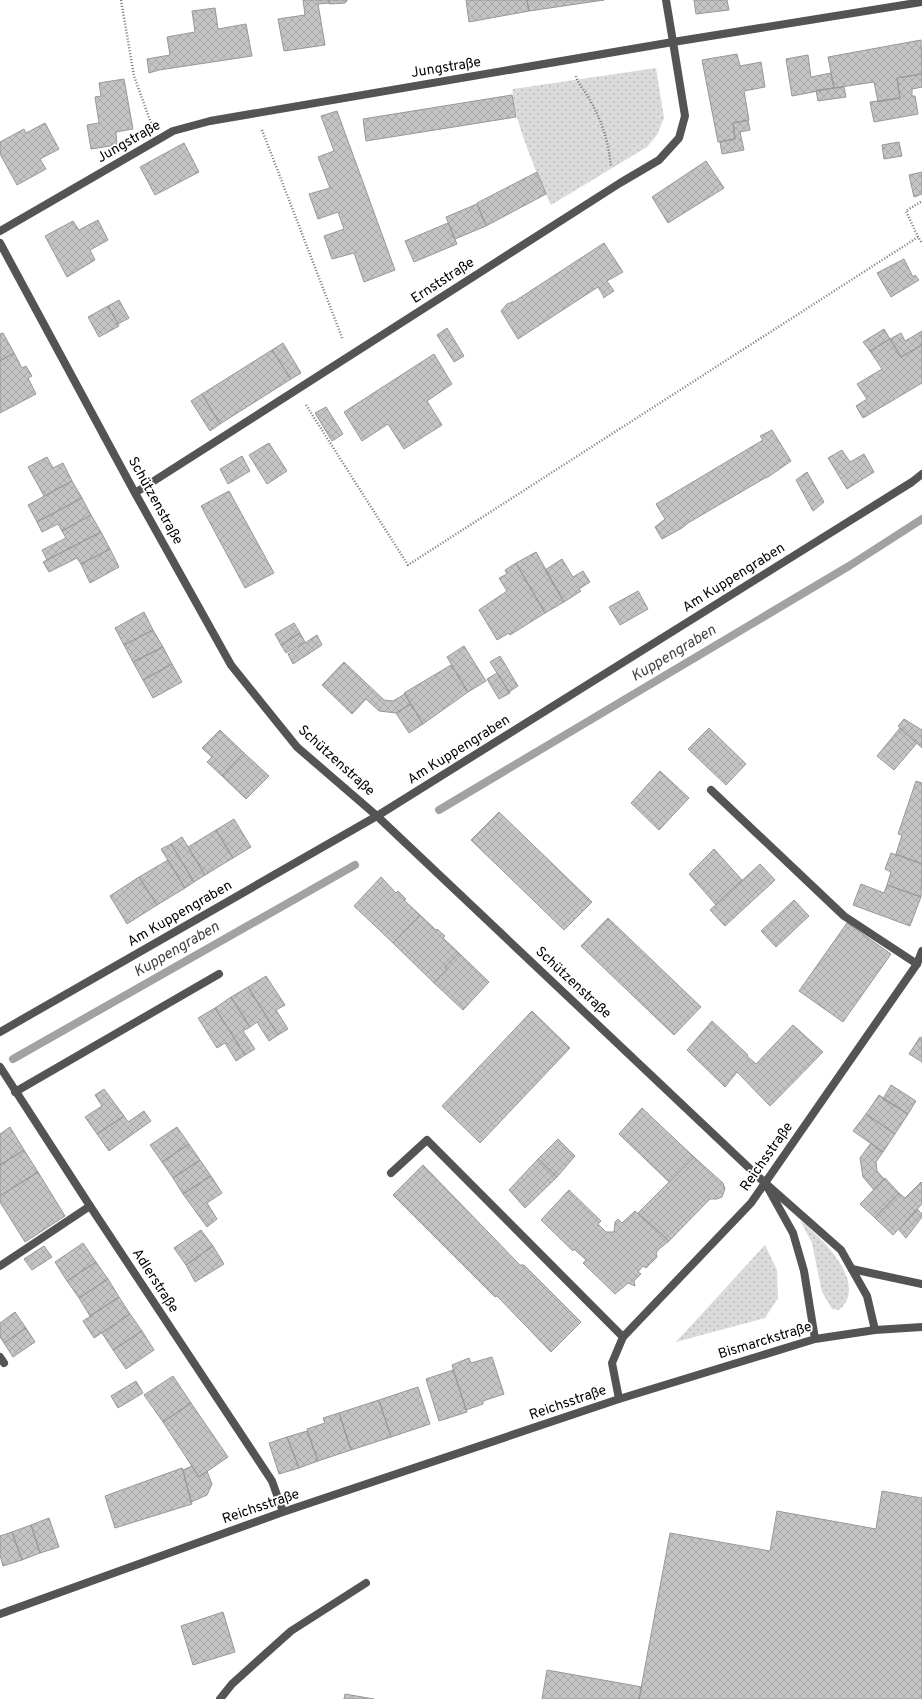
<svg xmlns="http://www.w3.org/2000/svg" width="922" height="1699" viewBox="0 0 922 1699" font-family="Overpass,sans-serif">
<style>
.grass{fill:url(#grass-dots)}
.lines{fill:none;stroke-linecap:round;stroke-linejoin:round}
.stream{stroke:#a2a2a2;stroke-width:8}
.building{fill:url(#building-cross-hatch);stroke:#989898}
.path{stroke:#767676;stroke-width:2.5;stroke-dasharray:1 2;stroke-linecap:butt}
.service{stroke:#545454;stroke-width:8}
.minor{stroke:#545454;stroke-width:8}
.labels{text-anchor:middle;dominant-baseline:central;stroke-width:3.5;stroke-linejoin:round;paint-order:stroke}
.street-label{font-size:14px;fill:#000;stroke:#fff}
.water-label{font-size:15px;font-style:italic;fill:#434343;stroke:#fff}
</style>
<defs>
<pattern id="grass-dots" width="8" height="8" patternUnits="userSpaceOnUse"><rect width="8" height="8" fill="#dbdbdb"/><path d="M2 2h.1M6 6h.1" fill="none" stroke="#bababa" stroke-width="1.8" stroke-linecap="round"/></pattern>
<pattern id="building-cross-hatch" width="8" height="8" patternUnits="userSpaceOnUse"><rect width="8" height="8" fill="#c4c4c4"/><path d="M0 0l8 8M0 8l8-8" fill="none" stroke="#a7a7a7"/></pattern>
</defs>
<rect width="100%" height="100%" fill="#fff"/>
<path class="grass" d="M656 68 664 118 657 135 647 147 551 205C541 184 509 109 513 89Z
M800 1220C821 1237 870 1284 839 1310L832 1309 822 1292 812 1243Z
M765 1245 777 1270 778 1298 765 1318 676 1342Z"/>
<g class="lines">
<path class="stream" d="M439 810 849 566 922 519
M13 1059 355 865"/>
</g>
<path class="building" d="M303 0H329V3L318 4 325 45 284 51 278 19 305 15Z
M329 0H347V1L345 3 329 4Z
M466 0H527L529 11 469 22Z
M527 0H604L529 11Z
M694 0H727L729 10 696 14Z
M215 8 218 29 246 24 252 56 159 70 149 73 147 59 170 55 167 37 195 32 192 11Z
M921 40 922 74 897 78 900 98 878 102 874 82 834 88 828 57Z
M737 54 740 66 761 62 765 87 744 91 749 120 733 123 735 139 718 142 702 60Z
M808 55 811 77 831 73 834 88 792 96 786 59Z
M922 74V87L912 89V96H915L918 114 874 122 870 102 900 98 897 78Z
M124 79 133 129 116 132 117 145 91 149 87 125 99 123 95 97 101 96 99 83Z
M844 87 846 97 818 101 816 90Z
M512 95 516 117 366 141 363 119Z
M337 111 395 270 364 282 354 253 332 259 324 236 344 229 338 212 318 219 309 194 330 188 318 157 334 151 321 116Z
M748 120 750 130 740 132 744 150 722 154 720 142 735 139 733 123Z
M45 123 59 149 40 159 46 169 17 185 0 154V142L24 129 26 133Z
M899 142 902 156 884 159 882 145Z
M184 143 199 172 155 195 140 167Z
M706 161 724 188 668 223 652 197Z
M537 172 546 194 486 226 477 203Z
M922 172V194L914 197 909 175Z
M477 204 486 226 455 239 446 217Z
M98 220 108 240 90 250 95 260 67 277 45 236 73 221 79 230Z
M448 223 457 244 414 262 405 241Z
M604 243 623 272 607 281 614 291 603 298 604 297 598 287 518 339 501 311 507 304 515 301Z
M904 259 913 277 915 275 919 280 891 297 877 273Z
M119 300 129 318 118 324 108 306Z
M108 306 119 326 99 337 88 317Z
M447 328 464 356 454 362 437 335Z
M884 329 890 339 870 351 863 342Z
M922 331V345L901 357 890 339 901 333 905 341Z
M3 333 14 353 0 361V334Z
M890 339 901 357 922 345V383L863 418 856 406 867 399 857 384 882 369 870 351Z
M283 343 301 373 291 379 272 350Z
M272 350 291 379 220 424 202 394Z
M14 353 22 368 26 366 32 376 28 378 36 394 0 413V361Z
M434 354 452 384 427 401 442 425 404 449 388 424 362 441 344 412Z
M202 394 220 424 210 431 191 401Z
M326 407 343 434 332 441 315 413Z
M772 430 791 461 768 477 765 478 688 523 682 528 662 539 655 527 665 519 656 504 763 440 760 436Z
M269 443 287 471 267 484 249 455Z
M842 450 850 462 864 454 874 472 847 489 828 458Z
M242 456 250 471 228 484 220 469Z
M47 457 53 468 63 463 72 481 44 496 28 467Z
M807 472 824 502 813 511 796 480Z
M72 481 82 498 37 522 28 505Z
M229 491 274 573 245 588 201 506Z
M82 498 91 515 62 531 58 524 42 532 37 522Z
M91 515 101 532 47 560 42 550 66 538 62 531Z
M101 532 110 549 81 564 77 558 49 572 43 562Z
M110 549 119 567 90 583 81 564Z
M536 552 564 602 545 613 516 563Z
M562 559 573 577 583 571 590 582 579 589 581 591 564 602 545 570Z
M516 563 545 613 510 635 509 633 497 640 479 610 507 591 499 578 507 574 505 570Z
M638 591 648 609 620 625 609 607Z
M144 612 153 630 124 645 115 628Z
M294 623 300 633 281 645 275 634Z
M153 630 163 647 133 662 124 645Z
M300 633 305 642 286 653 281 645Z
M317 635 322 645 293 664 288 654Z
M464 646 486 681 468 692 447 657Z
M163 647 172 664 143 680 133 662Z
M500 656 518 686 509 692 490 662Z
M344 662 384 700 393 701 405 694 411 704 396 713 379 711 366 699 352 714 322 685Z
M172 664 182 682 153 698 143 680Z
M451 665 468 692 423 724 404 693Z
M497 673 510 693 499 699 487 679Z
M411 704 423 724 409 733 396 713Z
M904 719 922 730V748L898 726Z
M709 728 746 764 726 785 688 749Z
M900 728 917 743 894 770 877 756Z
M220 730 244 753 222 776 207 762 212 757 202 748Z
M244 753 269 776 246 799 222 776Z
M660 771 689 798 659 830 631 803Z
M916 781 922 783V864L896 854 902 835 898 834Z
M499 812 592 902 564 930 471 840Z
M234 819 251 847 233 858 216 830Z
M216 830 233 858 205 875 188 847Z
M182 837 205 875 194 882 171 844Z
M171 844 194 882 185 888 161 849Z
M714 849 742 880 716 905 689 874Z
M891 853 922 864 921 897 887 885 891 872 885 869Z
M168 860 185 888 157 905 139 877Z
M760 864 775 880 725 926 710 910Z
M139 877 157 905 127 924 110 896Z
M381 877 396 893 398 891 406 899 404 900 420 915 393 943 354 906Z
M861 884 884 893 887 885 921 897 910 926 853 905Z
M794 900 809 916 776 947 761 931Z
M420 915 436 930 437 929 445 936 443 938 459 953 445 967 447 970 434 983 393 943Z
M608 918 701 1007 674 1035 581 946Z
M847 923 891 954 843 1022 799 991Z
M459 953 489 982 463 1010 434 983 447 970 445 967Z
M266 976 285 1005 276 1010 288 1029 278 1035 248 987Z
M248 987 278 1035 269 1041 257 1022 250 1027 231 997Z
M231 997 250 1027 243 1031 255 1049 245 1055 215 1008Z
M215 1008 245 1055 236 1061 225 1043 217 1048 198 1018Z
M532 1011 570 1048 480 1143 442 1106Z
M712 1021 748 1055 747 1056 756 1064 793 1025 823 1052 770 1106 737 1072 725 1087 687 1050Z
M920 1037 922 1038V1062L909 1054Z
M891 1085 916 1101 908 1114 883 1099Z
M104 1089 124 1116 97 1134 85 1117 102 1106 95 1095Z
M879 1095 908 1114 895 1134 866 1114Z
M642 1108 694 1157 669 1182 619 1134Z
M144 1111 151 1121 109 1151 97 1134 124 1116 128 1122Z
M866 1114 895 1134 883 1152 853 1131Z
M10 1127 24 1150 0 1165V1134Z
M177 1127 189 1144 162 1162 150 1145Z
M558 1139 575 1156 557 1177 538 1159Z
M871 1143 883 1152 876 1162 877 1171 884 1179 874 1190 863 1177 860 1158Z
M189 1144 200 1160 173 1178 162 1162Z
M24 1150 38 1172 0 1196V1165Z
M694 1157 723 1183 725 1189 722 1197 717 1199H710L669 1241 638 1213Z
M538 1159 557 1177 525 1208 509 1190Z
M200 1160 211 1176 183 1194 173 1178Z
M423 1165 520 1265H524L581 1322 551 1352 497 1296 495 1297 393 1195Z
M38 1172 65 1216 25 1242 0 1202V1196Z
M211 1176 222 1193 207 1203 217 1219 207 1227 183 1194Z
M885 1178 899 1193 875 1218 860 1204Z
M921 1182 922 1183V1204L893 1235 875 1218 899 1193 905 1198Z
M569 1190 601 1221 598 1224 606 1232H614L615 1222 618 1219 622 1223 635 1211 669 1241 659 1249 656 1253 657 1257 646 1268 643 1266 638 1272 641 1274 634 1281 635 1286 628 1283 615 1294 583 1263 586 1260 574 1249 573 1251 541 1220Z
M917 1209 922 1214V1217L906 1238 899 1230Z
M201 1230 213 1246 186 1265 174 1248Z
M83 1243 96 1262 67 1281 55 1262Z
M44 1246 52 1257 32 1270 24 1259Z
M213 1246 224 1264 195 1282 186 1265Z
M96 1262 108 1279 79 1298 67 1281Z
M108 1279 119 1297 90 1316 79 1298Z
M119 1297 130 1314 94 1338 83 1321Z
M15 1312 26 1328 4 1343 0 1337V1323Z
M130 1314 142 1331 113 1350 102 1333Z
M26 1328 35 1342 13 1357 4 1343Z
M142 1331 154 1350 126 1369 113 1350Z
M492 1357 504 1394 483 1401V1404L466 1410 452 1365 469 1358 471 1363Z
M453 1370 467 1412 439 1421 426 1379Z
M173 1376 191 1403 163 1422 144 1395Z
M136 1381 143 1393 118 1408 111 1396Z
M418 1387 430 1424 391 1437 379 1400Z
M379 1400 391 1437 351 1450 339 1413Z
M191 1403 228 1457 199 1477 163 1422Z
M339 1413 351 1450 318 1461 307 1429 325 1423 323 1418Z
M307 1431 318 1461 299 1468 287 1437Z
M287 1437 299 1468 279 1474 269 1443Z
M192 1466 199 1477 207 1471 212 1484 207 1495 191 1502 183 1470Z
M182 1468 192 1504 115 1528 105 1496Z
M882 1491 922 1498V1699H639L670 1533 770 1551 777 1511 876 1529Z
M49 1518 59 1547 40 1553 31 1525Z
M31 1525 40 1553 22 1560 12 1532Z
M12 1532 22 1560 3 1566 0 1555V1536Z
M223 1612 235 1652 193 1665 181 1626Z
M547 1670 642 1687 639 1699H542Z
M345 1694 374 1699H344Z"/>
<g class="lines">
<path class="path" d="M121 0 134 76 151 123
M576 76C578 84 586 92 590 100 603 124 608 140 611 167
M262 130 343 340
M918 237 906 211 922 201
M306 405 408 565 918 237 922 243"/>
<path class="service" d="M666 0 673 42
M711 790 844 916 917 964
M0 1032 377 816
M15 1092 219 974
M391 1173 427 1140 623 1337
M0 1266 90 1206
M852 1269 922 1284
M0 1357 4 1363
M220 1699 232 1684 291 1631 366 1583"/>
<path class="minor" d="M0 231 173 131 210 121 673 42 922 2
M0 243 135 493 231 665 297 747 377 816 764 1182 841 1250 867 1296 875 1330
M135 493 620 183 659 160 679 138 685 116 673 42
M377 816 912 482 922 474
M0 1067 90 1206 272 1481 283 1512
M768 1188 793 1233 804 1271 815 1339
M619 1399 612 1363 623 1337 751 1203 917 964 922 951
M0 1614 283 1512 619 1399 815 1339 875 1330 922 1327"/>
</g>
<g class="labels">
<g class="street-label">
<text transform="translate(446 68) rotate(-9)">Jungstraße</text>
<text transform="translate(129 142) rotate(-30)">Jungstraße</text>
<text transform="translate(443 281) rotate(-33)">Ernststraße</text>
<text transform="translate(155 501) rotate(61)">Schützenstraße</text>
<text transform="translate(734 578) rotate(-32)">Am Kuppengraben</text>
<text transform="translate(459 750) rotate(-32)">Am Kuppengraben</text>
<text transform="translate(336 761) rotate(42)">Schützenstraße</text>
<text transform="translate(180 914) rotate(-30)">Am Kuppengraben</text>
<text transform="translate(573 983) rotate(43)">Schützenstraße</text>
<text transform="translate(767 1157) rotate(-55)">Reichsstraße</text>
<text transform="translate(155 1281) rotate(57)">Adlerstraße</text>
<text transform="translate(765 1341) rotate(-17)">Bismarckstraße</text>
<text transform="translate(568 1403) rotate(-19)">Reichsstraße</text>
<text transform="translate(261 1507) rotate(-19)">Reichsstraße</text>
</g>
<g class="water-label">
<text transform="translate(674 654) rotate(-31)">Kuppengraben</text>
<text transform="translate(177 950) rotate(-30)">Kuppengraben</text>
</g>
</g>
</svg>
